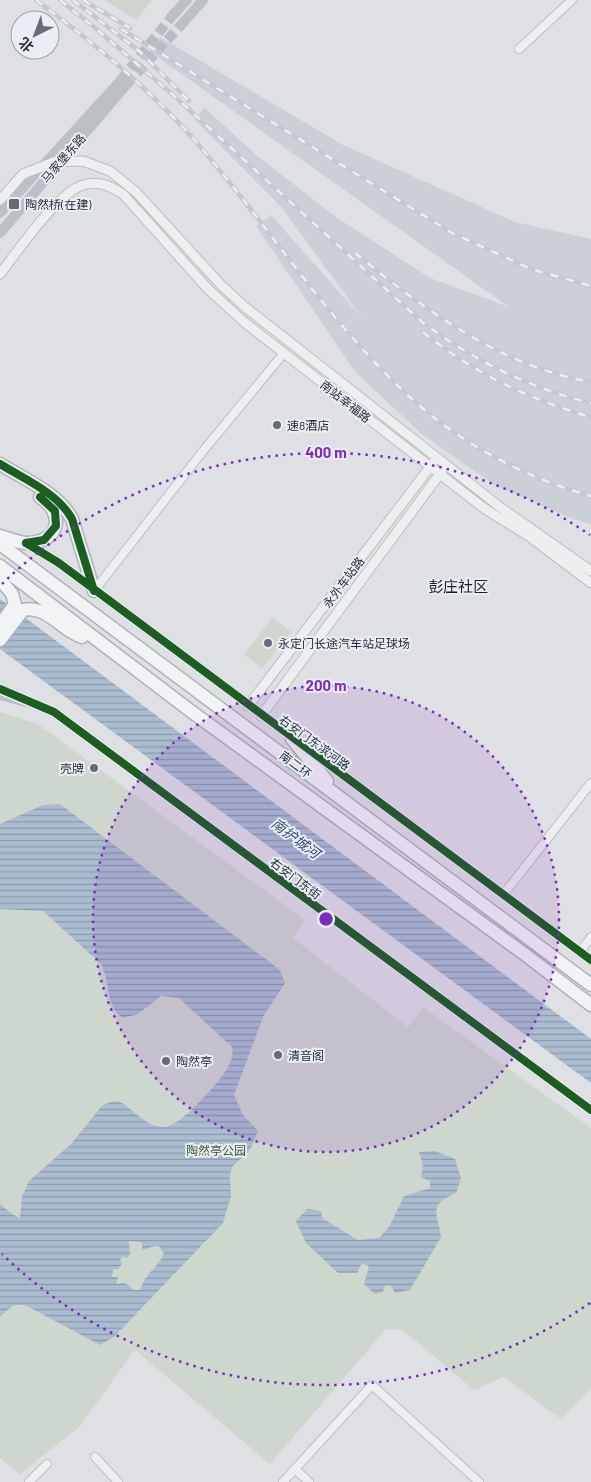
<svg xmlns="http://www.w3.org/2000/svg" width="591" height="1482" viewBox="0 0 591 1482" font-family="Barlow,'Noto Sans SC',sans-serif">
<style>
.built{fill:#cbd0d7}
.green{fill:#ced7ce}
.water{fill:url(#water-rules);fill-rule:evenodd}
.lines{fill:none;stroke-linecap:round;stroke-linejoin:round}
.secondary-tunnel{stroke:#b9bcc2;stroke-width:10;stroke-dasharray:10 5;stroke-linecap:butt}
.minor-casing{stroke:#bcbec1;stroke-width:10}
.tertiary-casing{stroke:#bcbec1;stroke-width:11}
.trunk-casing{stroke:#b0b3b8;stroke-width:15}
.minor{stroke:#edeef0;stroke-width:8}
.tertiary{stroke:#edeef0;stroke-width:9}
.secondary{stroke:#bcbfc3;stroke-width:10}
.trunk{stroke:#f2f3f4;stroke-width:12}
.rail-casing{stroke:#c6c8cb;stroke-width:4.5}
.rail{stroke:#eaeef4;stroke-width:2.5;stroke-dasharray:8;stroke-linecap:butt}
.tertiary-bridge-casing{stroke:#bcbec1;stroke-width:11;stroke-linecap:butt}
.tertiary-bridge{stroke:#edeef0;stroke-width:9}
.cycleway-casing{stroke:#eaeef4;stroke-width:11}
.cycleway{stroke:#1b5e20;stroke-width:8}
.ring{fill:none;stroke:#7b2cbf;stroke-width:2.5;stroke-dasharray:2.5 5}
.poi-dot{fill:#666c76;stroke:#eaeef4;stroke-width:2}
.labels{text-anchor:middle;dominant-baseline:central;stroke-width:4;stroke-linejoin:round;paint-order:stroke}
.street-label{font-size:12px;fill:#252e3c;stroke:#eaeef4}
.poi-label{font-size:12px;fill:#252e3c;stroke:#eaeef4;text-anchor:start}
.park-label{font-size:12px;fill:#3a5832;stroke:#eaeef4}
.water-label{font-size:14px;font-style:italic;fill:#2e4d71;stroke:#eaeef4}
.quarter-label{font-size:15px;fill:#171f2d;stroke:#eaeef4}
.centre{fill:#7b2cbf;stroke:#eaeef4;stroke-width:2.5}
.ring-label{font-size:15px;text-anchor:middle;font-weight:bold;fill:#7b2cbf;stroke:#eaeef4;stroke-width:4;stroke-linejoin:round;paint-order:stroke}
</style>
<defs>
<pattern id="water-rules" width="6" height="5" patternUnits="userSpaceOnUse" patternTransform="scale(1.25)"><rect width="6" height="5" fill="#aabdd0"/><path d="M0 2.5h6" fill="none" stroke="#8a9aaa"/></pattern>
</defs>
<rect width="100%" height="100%" fill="#dee0e3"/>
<path class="built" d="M160 37 343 145 515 222 591 239V524L575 520 493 484 423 435 356 373 256 226 271 215 363 319 282 208 195 120 204 107 256 155 336 217 430 278 509 307 149 51Z"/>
<path class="green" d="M104 0H152L136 20Z
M273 617 291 632 262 669 244 654Z
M0 712 38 724 305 920 293 938 408 1027 423 1007 591 1128V1389L561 1419 504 1377 474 1390 403 1330 386 1329 270 1464 135 1350 79 1427 20 1474 0 1458Z"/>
<path class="water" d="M0 599 591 1039V1083L0 649Z
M60 804 280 970 285 983 263 1017 234 1095 243 1115 258 1131 250 1150 232 1167 230 1175 231 1196 223 1223 114 1337 100 1345 25 1305H14L0 1316V1204L12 1214 20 1218 22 1197 29 1181 71 1144 102 1106C110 1101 116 1100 124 1104 135 1112 149 1128 164 1127 180 1127 216 1085 225 1072 230 1065 234 1055 232 1047L179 998 161 996 138 1014 123 1018C104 1005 111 982 101 964L43 911 0 909V824L43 805ZM129 1241 142 1242V1250L155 1246 160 1247 164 1254C157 1268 145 1274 140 1290H134L125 1283 116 1284 118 1277H112L113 1269H118L122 1264 120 1260 123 1256 127 1258 130 1255Z
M435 1151 455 1159 461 1178 456 1193C428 1205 437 1211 441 1237L410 1290 395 1293 391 1286 385 1285 383 1292 375 1294 364 1284 369 1266 362 1263 357 1273H338L306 1243 296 1221 307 1209 321 1211 322 1218 358 1240 379 1238 389 1227 404 1196 430 1188V1181L421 1177 423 1165 419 1152Z"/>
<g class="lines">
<path class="secondary-tunnel" d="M121 80 172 16
M127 84 182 24"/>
<g class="minor-casing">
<path id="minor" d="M519 49 572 0
M94 591 203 451 284 353
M503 895 591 783
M580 952 591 937
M95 1457 118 1482
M295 1469 309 1482
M29 1482 47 1464
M283 1482 372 1385 479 1482"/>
</g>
<g class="tertiary-casing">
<path id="tertiary" d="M136 192 222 286 245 307 500 507 591 571
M0 274C18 251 57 193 83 185 98 180 110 186 123 194L208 289 244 322 485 509 530 537 591 583
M26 543 59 563 591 960
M0 689 15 695
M32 703 54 712 591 1110
M248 706 433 463
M261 716 442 471"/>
</g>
<g class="trunk-casing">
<path id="trunk" d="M0 464C24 479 58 493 72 519L94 591
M0 536C8 538 19 543 27 543 59 543 66 514 40 497
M0 544 591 985
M0 566 192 712 527 956 591 1005
M0 579 12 594 15 604 0 625
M0 640 23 610C46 604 62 631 82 637
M292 739 327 781"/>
</g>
<use href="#minor" class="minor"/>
<use href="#tertiary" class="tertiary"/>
<path class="secondary" d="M172 16 187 0
M182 24 203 0
M0 213 121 80
M0 233 127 84
M0 695 38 705"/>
<use href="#trunk" class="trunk"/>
<g class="rail-casing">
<path id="rail" d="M36 0C91 41 144 84 190 135 267 222 333 331 421 407 469 448 530 479 591 496
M60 0 94 27 172 94 422 322C473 360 529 388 591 403
M73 0 139 51 189 101
M83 0 130 28
M121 29 452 233 531 269 591 286
M355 253C425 310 500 366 591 382
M423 332C472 372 530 400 591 417"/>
</g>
<use href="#rail" class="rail"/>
<g class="tertiary-bridge-casing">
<path id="tertiary-bridge" d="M0 200 23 174 54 162 83 161 110 171 136 192"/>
</g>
<use href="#tertiary-bridge" class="tertiary-bridge"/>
<g class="cycleway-casing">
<path id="cycleway" d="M0 464C24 479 58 493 72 519L94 591
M26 543 59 563 591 960
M26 543 44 540 56 526 55 511 40 497
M0 689 54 712 591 1110"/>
</g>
<use href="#cycleway" class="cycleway"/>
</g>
<circle cx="326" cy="919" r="233" fill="#7b2cbf" fill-opacity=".12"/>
<g class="ring">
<circle cx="326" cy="919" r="233"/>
<path d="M590 1303A466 466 0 0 1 2 1254M2 584A466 466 0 0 1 590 535"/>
</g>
<g class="poi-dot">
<rect x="8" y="198" width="12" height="12" rx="2.5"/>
<circle cx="277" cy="425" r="5"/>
<circle cx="268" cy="643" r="5"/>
<circle cx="94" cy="768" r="5"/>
<circle cx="278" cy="1055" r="5"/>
<circle cx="166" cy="1061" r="5"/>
</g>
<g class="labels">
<g class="street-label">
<text transform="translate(63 158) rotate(-49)">马家堡东路</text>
<text transform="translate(346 401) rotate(38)">南站幸福路</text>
<text transform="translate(343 582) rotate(-53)">永外车站路</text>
<text transform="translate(315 742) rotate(36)">右安门东滨河路</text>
<text transform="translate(296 764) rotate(37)">南二环</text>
<text transform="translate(296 878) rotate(37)">右安门东街</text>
</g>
<g class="poi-label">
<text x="25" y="204">陶然桥(在建)</text>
<text x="287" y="425">速8酒店</text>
<text x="278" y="643">永定门长途汽车站足球场</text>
<text x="84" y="768" text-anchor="end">壳牌</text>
<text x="288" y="1055">清音阁</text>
<text x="176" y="1061">陶然亭</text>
</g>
<g class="park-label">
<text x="216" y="1150">陶然亭公园</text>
</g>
<g class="water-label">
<text transform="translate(296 838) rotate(37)">南护城河</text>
</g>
<g class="quarter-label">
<text x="458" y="586">彭庄社区</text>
</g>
</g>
<circle cx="326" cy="919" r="8" class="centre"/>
<g class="ring-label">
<text x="326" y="458">400 m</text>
<text x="326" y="691">200 m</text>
</g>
<g transform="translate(35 35) rotate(222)"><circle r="24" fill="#eaeef4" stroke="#9ba1aa"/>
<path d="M0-4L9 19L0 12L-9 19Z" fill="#666c76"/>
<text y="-8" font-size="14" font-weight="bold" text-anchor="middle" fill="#252e3c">北</text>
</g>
</svg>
